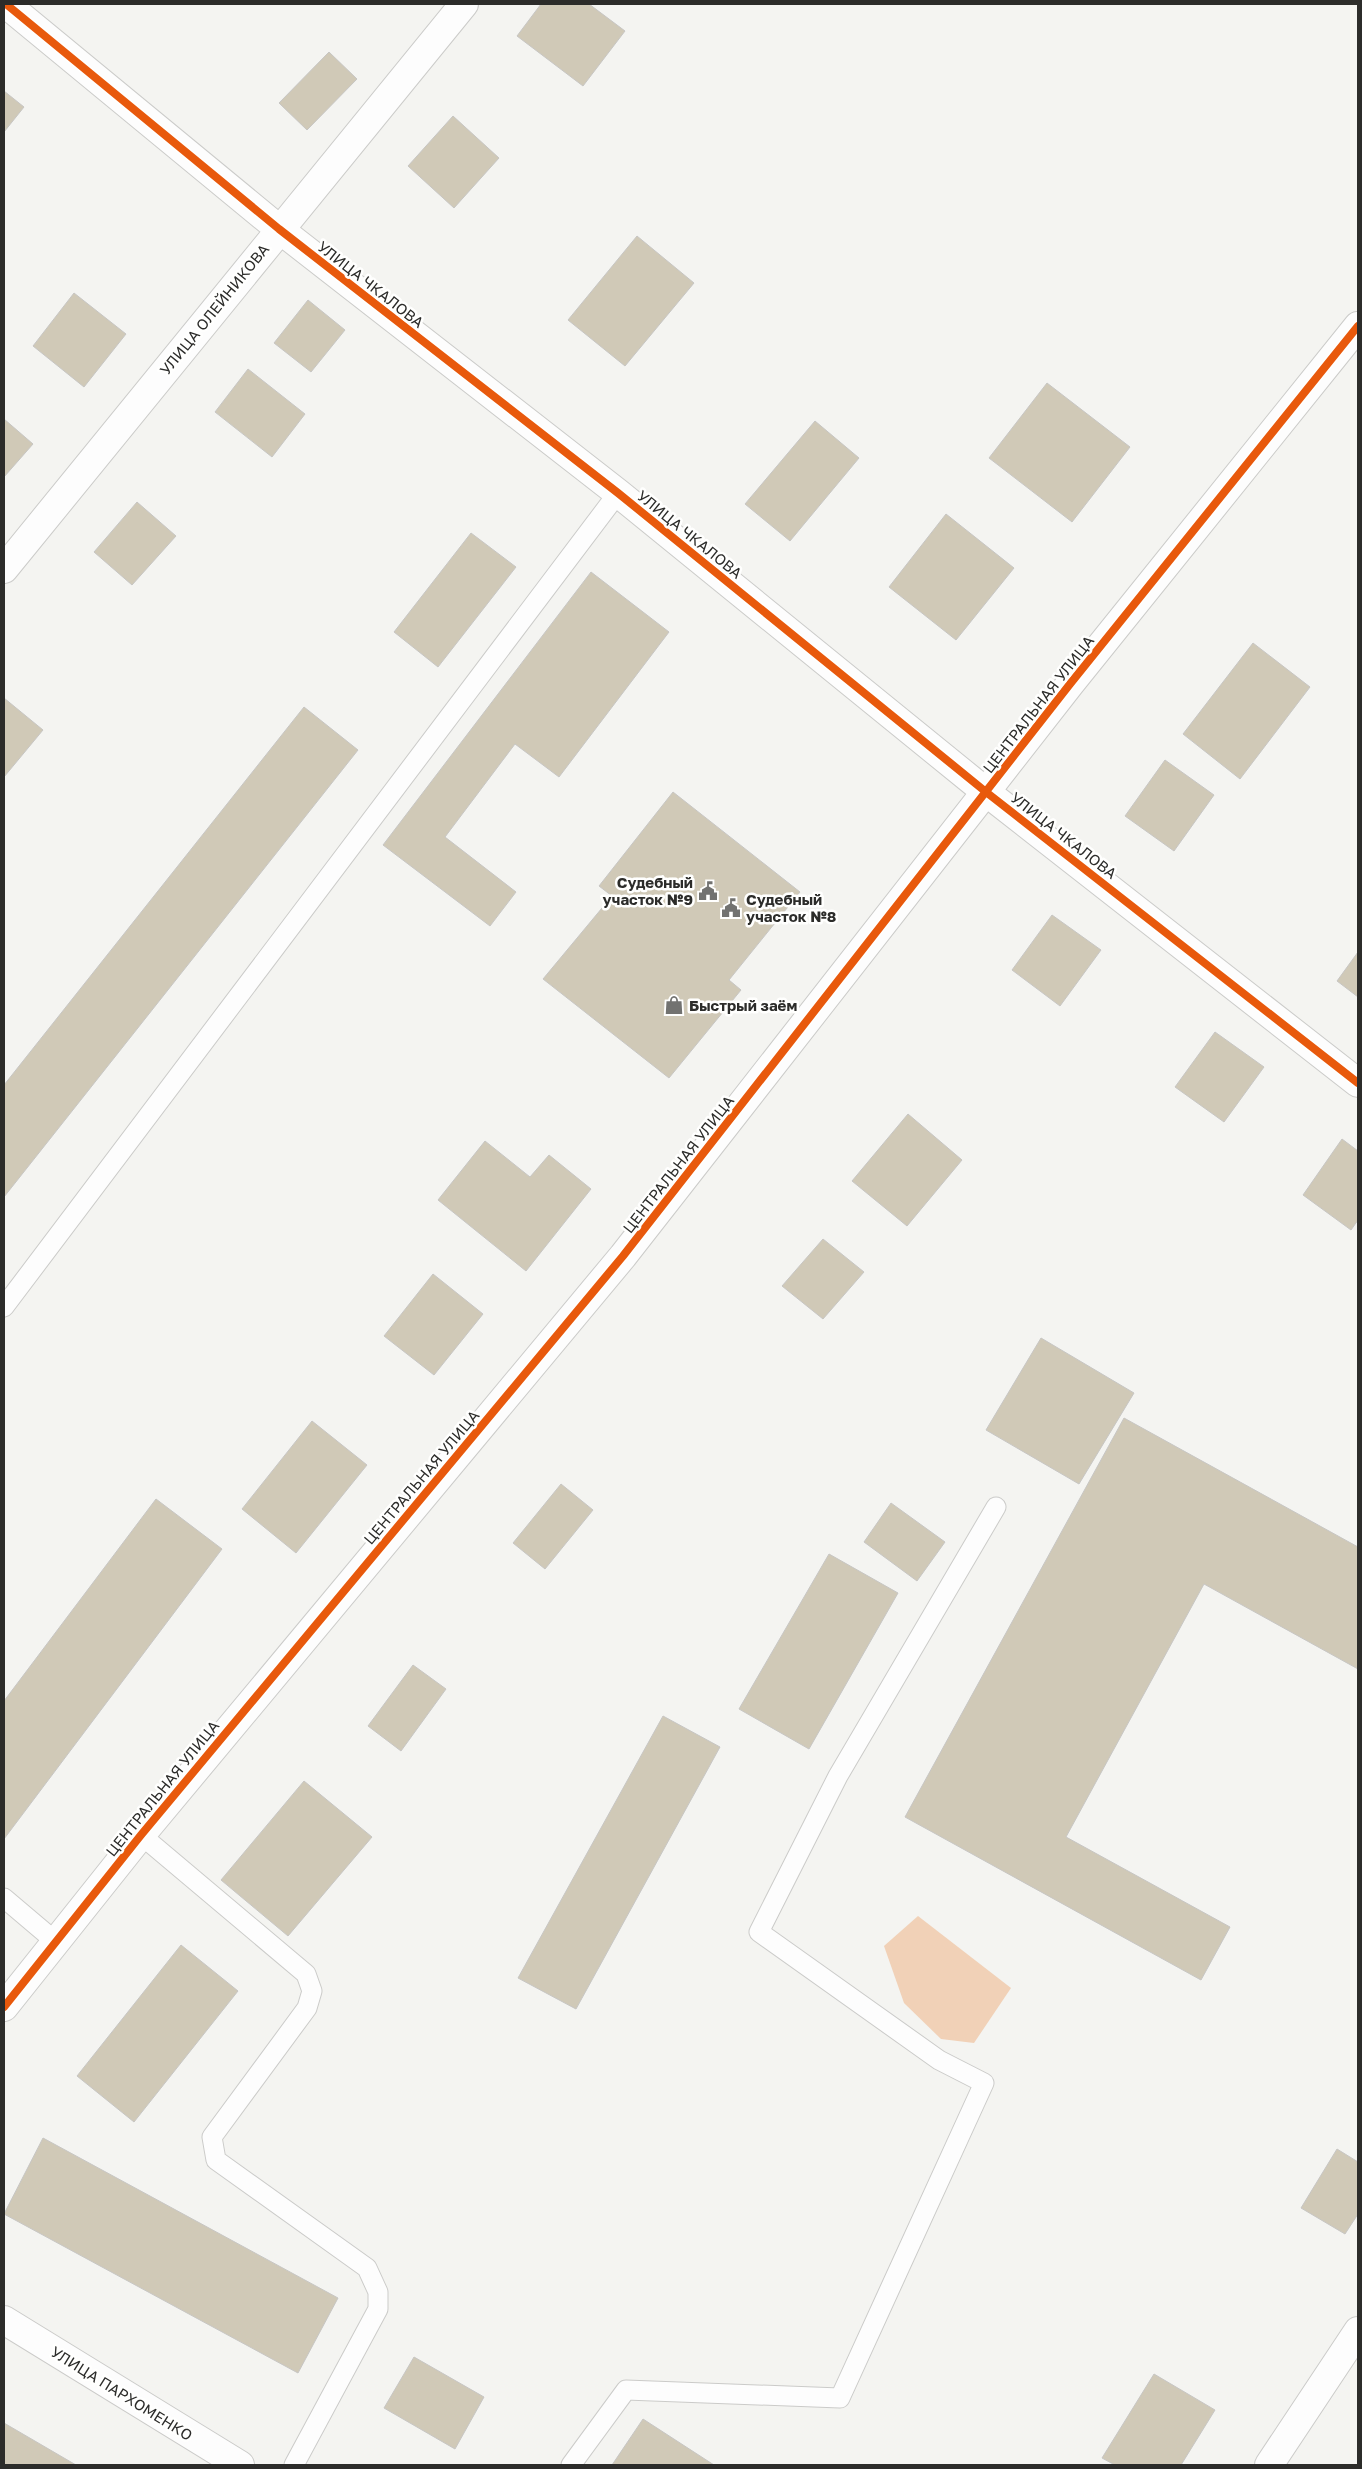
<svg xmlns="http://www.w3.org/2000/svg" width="1362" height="2469" viewBox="0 0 1362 2469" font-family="'Golos Text',sans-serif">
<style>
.green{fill:#f1d1b7}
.building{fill:#d0c9b7;stroke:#c7c6c4}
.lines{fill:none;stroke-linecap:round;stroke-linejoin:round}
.service-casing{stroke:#cbcbc9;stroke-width:21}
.minor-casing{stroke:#cbcbc9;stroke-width:30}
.service{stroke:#fdfdfd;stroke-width:19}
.minor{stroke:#fdfdfd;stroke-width:28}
.cycleway-casing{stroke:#fffffe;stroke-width:11}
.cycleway{stroke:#e8590c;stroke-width:8}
.labels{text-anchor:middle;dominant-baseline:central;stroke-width:5;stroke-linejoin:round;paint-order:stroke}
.street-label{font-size:15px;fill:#2c2c2a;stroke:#fffffe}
.poi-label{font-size:15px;font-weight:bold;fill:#2c2c2a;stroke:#fffffe;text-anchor:start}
</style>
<rect width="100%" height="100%" fill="#f4f4f1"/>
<path class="green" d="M918 1916 1011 1988 974 2043 941 2039 904 2003 884 1946Z"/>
<path class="building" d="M541 4H589L625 31 583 86 517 36Z
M329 52 357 79 307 130 279 103Z
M4 91 24 107 4 132Z
M453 116 499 158 454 208 408 166Z
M637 236 694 283 625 366 568 320Z
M74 293 126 334 84 387 33 346Z
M308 300 345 330 311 372 274 343Z
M248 369 305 414 272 457 215 412Z
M1047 383 1130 447 1072 522 989 458Z
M4 419 33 444 4 477Z
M815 421 859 458 790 541 745 504Z
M137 502 176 536 132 585 94 552Z
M946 514 1014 568 956 640 889 587Z
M471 533 516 567 438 667 394 632Z
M591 572 669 632 559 777 515 744 445 837 516 892 490 926 383 845Z
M1253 643 1310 687 1240 779 1183 734Z
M4 698 43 730 4 777Z
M304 707 358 750 4 1197V1085Z
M1165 760 1214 795 1174 851 1125 816Z
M673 792 800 892 729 980 741 990 669 1078 543 979 612 896 599 886Z
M1052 915 1101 950 1060 1006 1012 970Z
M1358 952V997L1337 981Z
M1215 1032 1264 1067 1224 1122 1175 1087Z
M908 1114 962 1160 907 1226 852 1181Z
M1342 1139 1358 1151V1220L1351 1230 1303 1195Z
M485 1141 530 1177 549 1155 591 1189 526 1271 438 1200Z
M823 1239 864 1272 823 1319 782 1286Z
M433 1274 483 1314 434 1375 384 1336Z
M1041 1338 1134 1393 1079 1484 986 1430Z
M1124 1418 1358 1547V1669L1204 1584 1066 1837 1230 1927 1201 1980 905 1817Z
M312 1421 367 1465 296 1553 242 1509Z
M561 1484 593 1510 545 1569 513 1543Z
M156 1499 222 1549 4 1839V1701Z
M891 1503 945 1542 917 1581 864 1542Z
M829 1554 898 1593 809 1749 739 1709Z
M413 1665 446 1689 401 1751 368 1726Z
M663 1716 720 1747 576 2009 518 1978Z
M304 1781 372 1837 288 1936 221 1880Z
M181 1945 238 1991 134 2122 77 2076Z
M43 2138 338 2298 298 2373 4 2214Z
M1337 2149 1358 2162V2214L1345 2234 1301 2208Z
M414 2357 484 2397 455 2449 384 2408Z
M1154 2374 1215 2410 1181 2465H1115L1102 2458Z
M643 2419 714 2465H612Z
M4 2423 76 2465H4Z"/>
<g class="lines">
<g class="service-casing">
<path id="service" d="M4 1307 618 493
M141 1835 306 1974 312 1991 307 2008 212 2137 216 2160 367 2268 378 2292V2309L294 2465
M4 1898 56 1942
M571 2465 626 2390 840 2398 984 2083 939 2060 759 1932 838 1776 996 1507"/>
</g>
<g class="minor-casing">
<path id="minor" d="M6 4 279 229 618 493 986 792 1358 1083
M4 569 464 4
M4 2007 141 1835 623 1256 1070 684 1358 326
M4 2320 240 2465
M1269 2465 1358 2331"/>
</g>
<use href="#service" class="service"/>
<use href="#minor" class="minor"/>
<g class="cycleway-casing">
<path id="cycleway" d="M6 4 279 229 618 493 986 792 1358 1083
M4 2007 141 1835 623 1256 1070 684 1358 326"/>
</g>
<use href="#cycleway" class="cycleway"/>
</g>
<defs>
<g id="civic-bare" transform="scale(1.5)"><path d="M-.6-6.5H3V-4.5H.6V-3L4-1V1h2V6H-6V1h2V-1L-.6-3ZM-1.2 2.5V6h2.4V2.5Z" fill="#727270" stroke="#fffffe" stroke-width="2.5" paint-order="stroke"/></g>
<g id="shop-bare" transform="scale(1.5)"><path d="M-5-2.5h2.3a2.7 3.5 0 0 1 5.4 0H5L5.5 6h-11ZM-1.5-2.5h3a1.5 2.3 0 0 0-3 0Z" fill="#727270" stroke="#fffffe" stroke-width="2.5" paint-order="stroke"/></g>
</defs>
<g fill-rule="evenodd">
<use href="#civic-bare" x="708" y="891"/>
<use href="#civic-bare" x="731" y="908"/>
<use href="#shop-bare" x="674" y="1005"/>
</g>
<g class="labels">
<g class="street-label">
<text transform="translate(371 284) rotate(38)">УЛИЦА ЧКАЛОВА</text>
<text transform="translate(214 309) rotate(-51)">УЛИЦА ОЛЕЙНИКОВА</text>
<text transform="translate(690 534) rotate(39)">УЛИЦА ЧКАЛОВА</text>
<text transform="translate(1038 704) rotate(-52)">ЦЕНТРАЛЬНАЯ УЛИЦА</text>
<text transform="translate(1064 835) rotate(38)">УЛИЦА ЧКАЛОВА</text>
<text transform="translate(678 1164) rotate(-52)">ЦЕНТРАЛЬНАЯ УЛИЦА</text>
<text transform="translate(421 1477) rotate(-50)">ЦЕНТРАЛЬНАЯ УЛИЦА</text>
<text transform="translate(162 1788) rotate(-51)">ЦЕНТРАЛЬНАЯ УЛИЦА</text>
<text transform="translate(122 2393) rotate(32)">УЛИЦА ПАРХОМЕНКО</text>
</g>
<g class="poi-label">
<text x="693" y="882" text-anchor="end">Судебный<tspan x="693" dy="17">участок №9</tspan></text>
<text x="746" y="899">Судебный<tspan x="746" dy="17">участок №8</tspan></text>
<text x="689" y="1005">Быстрый заём</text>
</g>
</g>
<rect width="1362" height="2469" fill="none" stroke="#2c2c2a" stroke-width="10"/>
</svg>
